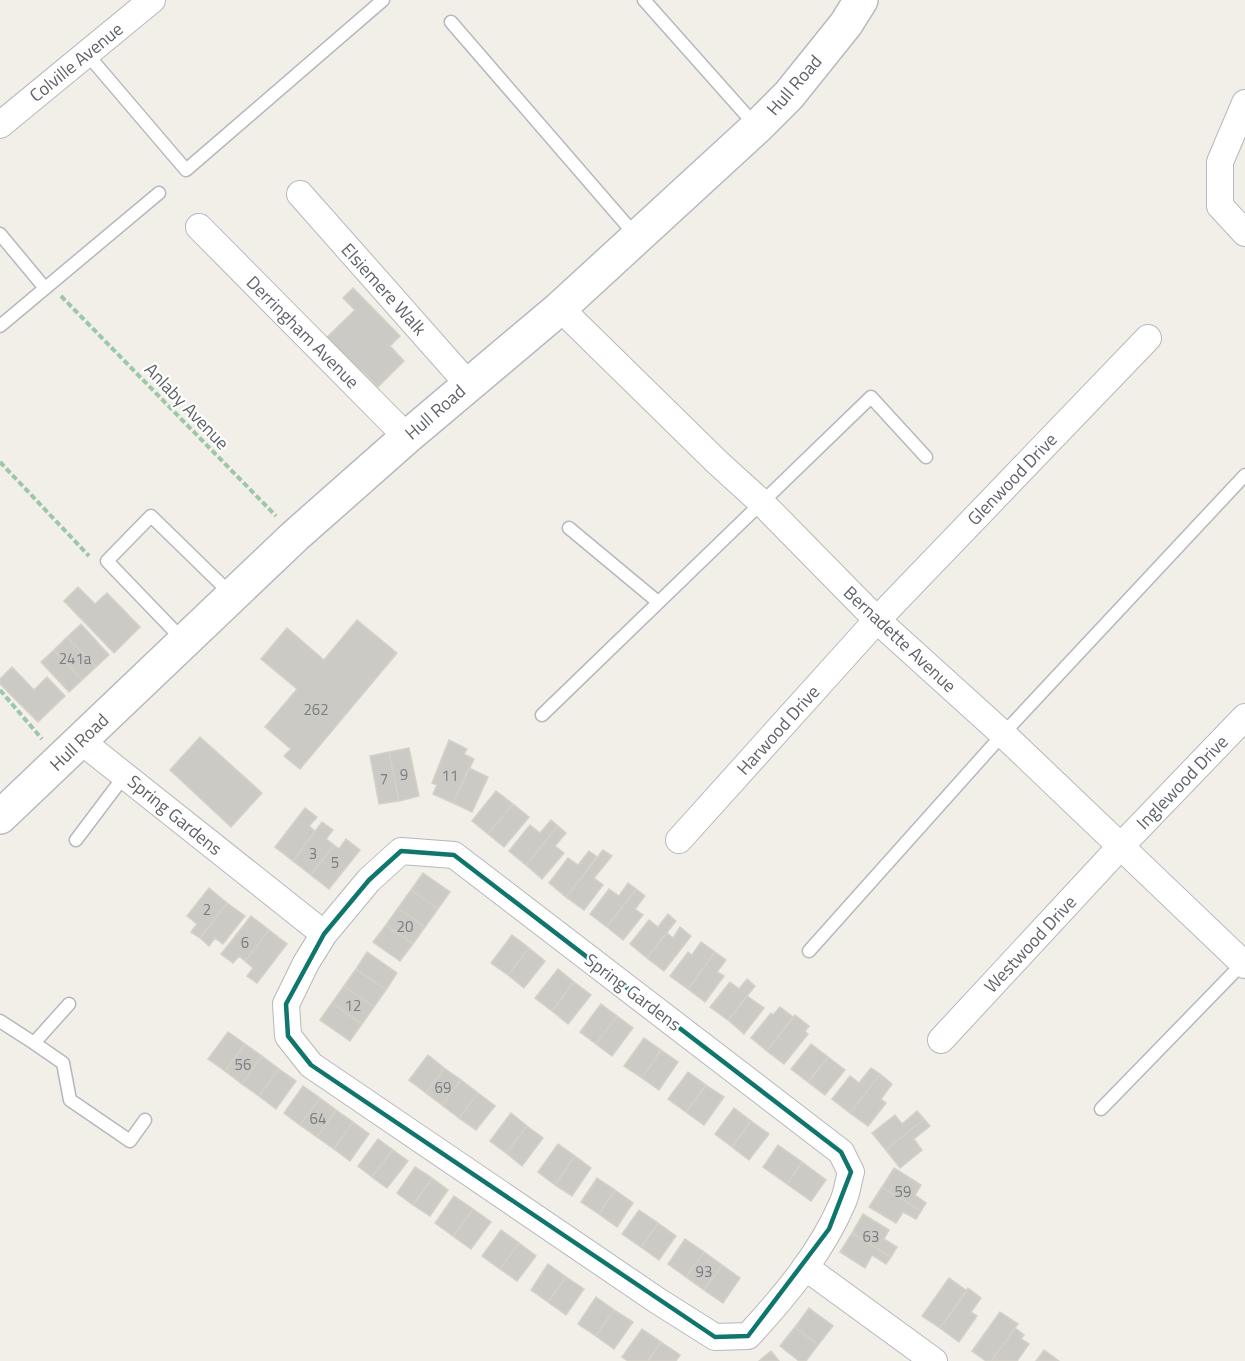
<svg xmlns="http://www.w3.org/2000/svg" width="1245" height="1361" viewBox="0 0 1245 1361" font-family="'Titillium Web',sans-serif">
<style>
.building{fill:#cccac5;stroke:#d6d1c6;stroke-width:1.5}
.lines{fill:none;stroke-linecap:round;stroke-linejoin:round}
.service-casing{stroke:#b5b8bc;stroke-width:15}
.minor-casing{stroke:#b5b8bc;stroke-width:28}
.secondary-casing{stroke:#b6babf;stroke-width:36}
.path{stroke:#9cc7a9;stroke-width:4;stroke-dasharray:6 3;stroke-linecap:butt}
.service{stroke:#fff;stroke-width:12}
.minor{stroke:#fff;stroke-width:26}
.secondary{stroke:#fff;stroke-width:33}
.marked{fill:none;stroke:#0f766e;stroke-width:4.5;stroke-linejoin:round}
.labels{text-anchor:middle;dominant-baseline:central;stroke-width:4.5;stroke-linejoin:round;paint-order:stroke}
.number-label{font-size:15px;fill:#7a7d7f}
.street-label{font-size:18px;fill:#5f6368;stroke:#fff}
</style>
<rect width="100%" height="100%" fill="#f1efe8"/>
<path class="building" d="M353 288 400 336 390 346 404 361 378 387 362 371 356 376 323 341 355 310 343 298Z
M78 587 95 604 107 593 140 627 114 653 64 601Z
M357 620 397 653 300 769 284 756 291 749 265 727 297 689 261 659 287 628 324 660Z
M81 624 109 655 96 667 67 637Z
M67 637 96 667 82 680 54 650Z
M54 650 82 680 69 692 41 662Z
M12 667 34 690 47 677 65 696 38 722 0 684V679Z
M200 737 262 793 231 827 170 770Z
M449 740 467 749 464 754 474 759 453 803 433 794 437 785 432 783Z
M409 748 419 796 399 801 389 752Z
M389 752 399 801 379 804 370 756Z
M469 768 488 777 472 812 453 803Z
M496 791 513 804 488 834 472 821Z
M513 804 529 817 504 847 488 834Z
M305 808 317 817 309 826 315 831 293 861 275 847Z
M551 820 558 826 526 865 509 851 530 825 540 833Z
M322 822 333 830 326 839 334 845 311 875 293 861Z
M558 826 566 833 555 846 564 853 542 879 526 865Z
M346 839 360 850 329 889 311 875 334 845 339 849Z
M603 850 612 856 594 878 603 885 584 910 566 897Z
M589 851 597 857 566 897 549 883 568 858 578 865Z
M423 873 450 892 438 909 411 890Z
M628 883 636 889 607 927 590 914 609 889 619 896Z
M209 888 227 903 200 938 191 932 197 924 187 916Z
M636 889 645 896 635 909 643 915 623 940 607 927Z
M411 890 438 909 425 927 398 908Z
M227 903 245 916 223 944 215 938 209 946 200 938Z
M398 908 425 927 413 944 386 925Z
M668 914 676 921 647 958 630 944 649 920 658 927Z
M251 916 269 930 245 961 239 956 233 963 221 954Z
M386 925 413 944 400 961 373 942Z
M680 927 691 936 664 971 647 958 667 933 673 938Z
M269 930 287 944 257 983 247 976 253 968 245 961Z
M512 935 529 948 508 975 491 963Z
M701 942 715 952 688 989 670 976 688 952 692 955Z
M529 948 545 961 524 988 508 975Z
M367 952 397 973 386 990 356 969Z
M715 952 726 960 717 972 724 976 705 1002 688 989Z
M356 969 386 990 374 1007 344 986Z
M558 969 574 982 552 1011 535 998Z
M747 979 755 986 728 1020 710 1007 730 982 739 989Z
M574 982 591 995 568 1024 552 1011Z
M344 986 374 1007 362 1024 332 1003Z
M747 996 764 1008 744 1034 728 1020Z
M332 1003 362 1024 350 1041 320 1020Z
M601 1004 617 1016 596 1044 580 1032Z
M780 1007 793 1017 767 1051 751 1038 771 1013 773 1015Z
M795 1015 809 1026 805 1031 808 1034 784 1064 767 1051Z
M617 1016 633 1028 612 1056 596 1044Z
M228 1032 245 1044 225 1071 208 1059Z
M644 1038 661 1050 642 1078 624 1066Z
M245 1044 262 1056 242 1084 225 1071Z
M811 1044 828 1057 808 1082 791 1069Z
M661 1050 678 1062 659 1090 642 1078Z
M428 1055 444 1068 426 1093 409 1080Z
M262 1056 279 1069 259 1096 242 1084Z
M828 1057 845 1070 825 1095 808 1082Z
M444 1068 461 1080 442 1105 426 1093Z
M871 1068 880 1074 850 1113 832 1099 850 1076 859 1083Z
M279 1069 296 1081 276 1109 259 1096Z
M688 1072 706 1085 686 1112 668 1099Z
M880 1074 892 1084 881 1099 886 1103 868 1126 850 1113Z
M461 1080 478 1093 459 1118 442 1105Z
M706 1085 724 1097 704 1125 686 1112Z
M303 1086 320 1098 300 1125 284 1113Z
M478 1093 495 1106 476 1130 459 1118Z
M320 1098 336 1110 317 1137 300 1125Z
M734 1108 751 1121 732 1147 715 1134Z
M336 1110 353 1122 334 1149 317 1137Z
M917 1111 924 1119 886 1150 872 1133 895 1115 902 1124Z
M511 1113 527 1126 506 1153 490 1141Z
M924 1119 930 1126 914 1139 922 1150 900 1168 886 1150Z
M751 1121 769 1134 749 1160 732 1147Z
M353 1122 369 1134 350 1161 334 1149Z
M527 1126 543 1138 522 1166 506 1153Z
M378 1139 393 1150 372 1177 358 1166Z
M558 1144 575 1156 555 1185 538 1172Z
M778 1145 802 1162 787 1184 763 1167Z
M393 1150 408 1161 387 1188 372 1177Z
M575 1156 591 1168 572 1196 555 1185Z
M802 1162 826 1180 811 1201 787 1184Z
M415 1167 432 1178 413 1205 397 1193Z
M894 1168 921 1185 915 1195 926 1203 921 1211 882 1187Z
M432 1178 448 1190 430 1216 413 1205Z
M597 1178 615 1190 599 1214 581 1202Z
M882 1187 921 1211 916 1219 903 1212 896 1223 869 1207Z
M615 1190 633 1203 617 1227 599 1214Z
M454 1196 473 1209 453 1236 435 1223Z
M473 1209 491 1222 471 1249 453 1236Z
M639 1210 658 1223 641 1247 622 1234Z
M863 1214 889 1230 884 1239 897 1247 891 1257 852 1233Z
M658 1223 676 1236 659 1260 641 1247Z
M501 1230 519 1243 500 1269 482 1256Z
M852 1233 891 1257 886 1264 872 1255 865 1268 840 1252Z
M685 1239 704 1252 686 1277 668 1264Z
M519 1243 536 1256 517 1281 500 1269Z
M704 1252 722 1265 704 1290 686 1277Z
M548 1264 566 1277 548 1302 531 1290Z
M722 1265 740 1278 723 1303 704 1290Z
M566 1277 584 1289 566 1315 548 1302Z
M949 1278 967 1291 940 1328 922 1316Z
M968 1288 981 1298 971 1312 977 1316 959 1342 940 1328Z
M596 1297 614 1310 596 1336 578 1324Z
M809 1308 833 1326 818 1345 795 1327Z
M614 1310 633 1322 614 1349 596 1336Z
M1000 1312 1018 1324 991 1361H986L972 1351Z
M795 1327 818 1345 806 1361H799L780 1346Z
M1015 1328 1024 1335 1021 1339 1029 1344 1017 1361H991Z
M642 1329 661 1342 648 1361H628L622 1357Z
M661 1342 680 1355 676 1361H648Z
M1044 1350 1059 1361H1036Z
M771 1351 779 1361H759Z"/>
<g class="lines">
<g class="service-casing">
<path id="service" d="M644 0 756 126
M451 22 637 237
M87 54 186 170 383 0
M0 234 44 287
M0 326 159 193
M569 528 658 602
M183 640 107 561 151 516 231 594
M542 715 871 397 926 457
M76 840 125 775
M809 951 1003 734 1245 475
M0 1021 34 1043 69 1004
M34 1043 63 1063 70 1100 130 1141 145 1120
M1101 1109 1244 962"/>
</g>
<g class="minor-casing">
<path id="minor" d="M1245 103 1220 162V206L1245 233
M0 125 152 0
M300 194 468 384
M199 227 407 437
M560 308 717 462 761 502 877 620 1003 734 1245 965
M81 741 324 934
M679 840 877 620 1148 338
M401 851 454 855 841 1152 851 1172C848 1182 847 1194 842 1204 821 1253 784 1297 748 1336L715 1337 658 1301 311 1065 288 1036 286 1004 306 963 324 934 369 880Z
M941 1040 1120 847 1245 717
M805 1267 934 1361"/>
</g>
<g class="secondary-casing">
<path id="secondary" d="M0 817 295 536 407 437 560 308 757 127 789 95 846 24 861 0"/>
</g>
<path class="path" d="M61 296 276 516
M0 462 89 556
M0 690 42 739"/>
<use href="#service" class="service"/>
<use href="#minor" class="minor"/>
<use href="#secondary" class="secondary"/>
</g>
<path class="marked" d="M401 851 454 855 841 1152 851 1172 829 1229 748 1336 715 1337 311 1065 288 1036 286 1004 324 934 369 880Z"/>
<g class="labels">
<g class="number-label">
<text x="75" y="658">241a</text>
<text x="316" y="709">262</text>
<text x="404" y="774">9</text>
<text x="450" y="775">11</text>
<text x="384" y="778">7</text>
<text x="313" y="853">3</text>
<text x="335" y="862">5</text>
<text x="207" y="909">2</text>
<text x="405" y="926">20</text>
<text x="245" y="942">6</text>
<text x="353" y="1005">12</text>
<text x="243" y="1064">56</text>
<text x="443" y="1087">69</text>
<text x="318" y="1118">64</text>
<text x="903" y="1191">59</text>
<text x="871" y="1236">63</text>
<text x="704" y="1271">93</text>
</g>
<g class="street-label">
<text transform="translate(76 62) rotate(-39)">Colville Avenue</text>
<text transform="translate(794 85) rotate(-49)">Hull Road</text>
<text transform="translate(384 289) rotate(48)">Elsiemere Walk</text>
<text transform="translate(303 332) rotate(45)">Derringham Avenue</text>
<text transform="translate(187 406) rotate(46)">Anlaby Avenue</text>
<text transform="translate(435 412) rotate(-41)">Hull Road</text>
<text transform="translate(1012 479) rotate(-46)">Glenwood Drive</text>
<text transform="translate(900 639) rotate(43)">Bernadette Avenue</text>
<text transform="translate(778 730) rotate(-48)">Harwood Drive</text>
<text transform="translate(79 742) rotate(-44)">Hull Road</text>
<text transform="translate(1182 782) rotate(-46)">Inglewood Drive</text>
<text transform="translate(175 815) rotate(39)">Spring Gardens</text>
<text transform="translate(1030 944) rotate(-47)">Westwood Drive</text>
<text transform="translate(633 992) rotate(37)">Spring Gardens</text>
</g>
</g>
</svg>
